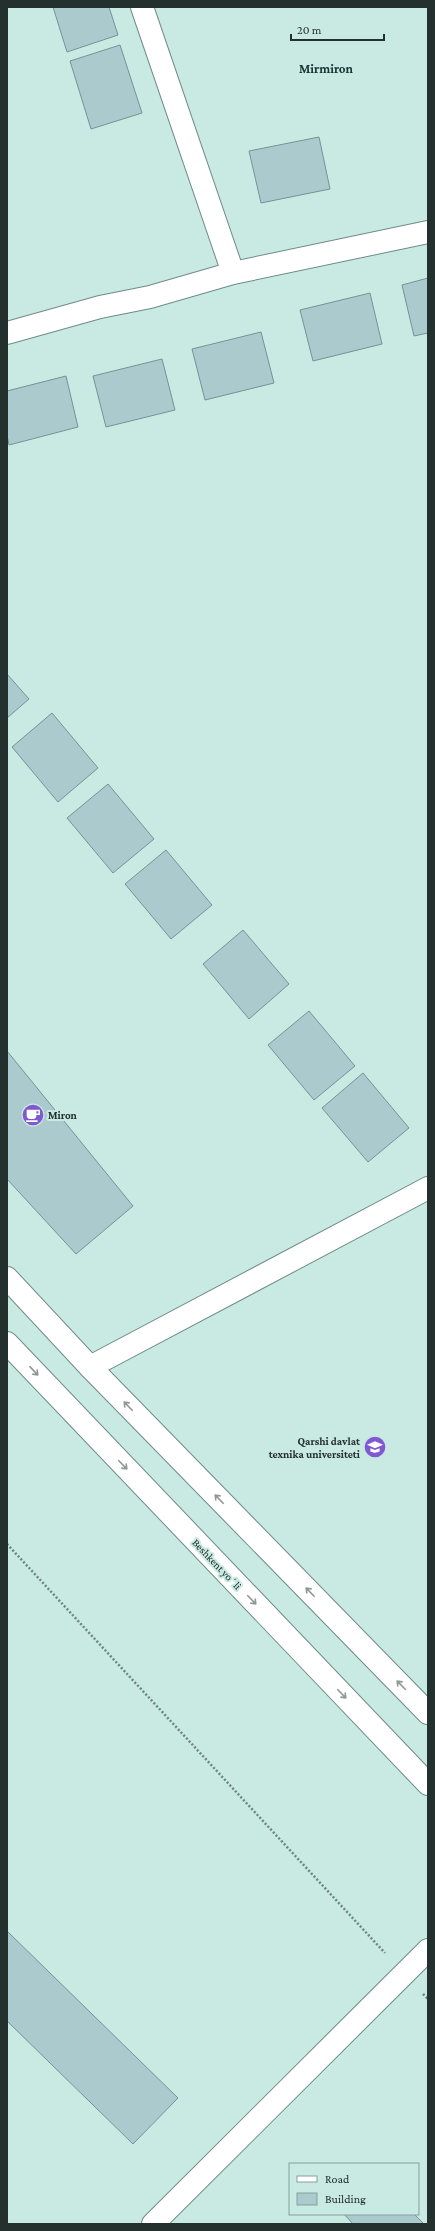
<svg xmlns="http://www.w3.org/2000/svg" width="435" height="2231" viewBox="0 0 435 2231" font-family="'Crimson Pro',serif">
<style>
.building{fill:#abcace;stroke:#759396}
.lines{fill:none;stroke-linecap:round;stroke-linejoin:round}
.minor-casing{stroke:#6f8c87;stroke-width:24}
.major-casing{stroke:#6f8c87;stroke-width:24}
.path{stroke:#6f8481;stroke-width:2.5;stroke-dasharray:2 2;stroke-linecap:butt}
.minor{stroke:#fff;stroke-width:22}
.major{stroke:#fff;stroke-width:22}
.oneway{stroke:#919896}
.labels{text-anchor:middle;dominant-baseline:central;stroke-width:4;stroke-linejoin:round;paint-order:stroke}
.poi-label{font-size:11px;font-weight:bold;fill:#23302e;stroke:#c9e9e3;text-anchor:start}
.street-label{font-size:11px;fill:#23302e;stroke:#c9e9e3}
.quarter-label{font-size:13px;font-weight:bold;fill:#193430;stroke:#c9e9e3}
</style>
<rect width="100%" height="100%" fill="#c9e9e3"/>
<path class="building" d="M53 7H109L118 35 67 52Z
M120 45 142 113 91 129 70 61Z
M319 137 330 189 261 203 249 151Z
M428 278V333L414 336 402 285Z
M370 293 382 344 313 361 300 310Z
M261 332 274 383 205 400 192 349Z
M162 359 175 410 106 427 93 376Z
M66 376 78 427 9 445 7 435V391Z
M7 674 29 699 7 718Z
M52 713 98 768 58 802 12 747Z
M108 784 154 839 113 873 67 818Z
M166 850 212 905 171 939 125 884Z
M243 930 289 984 249 1019 203 964Z
M309 1011 355 1066 314 1100 268 1045Z
M7 1051 133 1206 76 1254 7 1179Z
M363 1073 409 1128 368 1162 322 1108Z
M7 1931 178 2098 133 2144 7 2021Z
M344 2214H414L424 2224H353Z"/>
<g class="lines">
<g class="minor-casing">
<path id="minor" d="M142 7 233 273
M7 333 100 307 150 297 233 273 428 232
M90 1367 428 1188
M153 2224 428 1950"/>
</g>
<g class="major-casing">
<path id="major" d="M7 1278 90 1367 428 1713
M7 1343 428 1784"/>
</g>
<path class="path" d="M7 1544 385 1953
M423 1994 428 1999"/>
<use href="#minor" class="minor"/>
<use href="#major" class="major"/>
</g>
<defs><path id="oneway-shaft" d="M-6 0H5M1.5-3L5.5 0L1.5 3" fill="none" stroke-width="1.6" stroke-linecap="round" stroke-linejoin="round"/></defs>
<g class="oneway">
<use href="#oneway-shaft" transform="translate(34 1371) rotate(47)"/>
<use href="#oneway-shaft" transform="translate(128 1406) rotate(-134)"/>
<use href="#oneway-shaft" transform="translate(123 1465) rotate(46)"/>
<use href="#oneway-shaft" transform="translate(219 1499) rotate(-134)"/>
<use href="#oneway-shaft" transform="translate(310 1592) rotate(-134)"/>
<use href="#oneway-shaft" transform="translate(252 1600) rotate(46)"/>
<use href="#oneway-shaft" transform="translate(401 1685) rotate(-134)"/>
<use href="#oneway-shaft" transform="translate(342 1694) rotate(46)"/>
</g>
<defs>
<g id="cafe-disc" transform="scale(1.15)"><circle r="9.5" fill="#8059d2" stroke="#c9e9e3"/><path d="M-5.5-4.5H6V0H3Q3 3.5 0 3.5H-2.5Q-5.5 3.5-5.5 0ZM3-3.2v2h1.7v-2ZM-6 4.5H4V6H-6Z" fill="#fff"/></g>
<g id="university-disc" transform="scale(1.15)"><circle r="9.5" fill="#8059d2" stroke="#c9e9e3"/><path d="M0-5L7-2L0 1L-7-2ZM-4 1L0 2.5L4 1V4Q0 6-4 4Z" fill="#fff"/></g>
</defs>
<g fill-rule="evenodd">
<use href="#cafe-disc" x="33" y="1115"/>
<use href="#university-disc" x="375" y="1447"/>
</g>
<g class="labels">
<g class="poi-label">
<text x="48" y="1115">Miron</text>
<text x="360" y="1441" text-anchor="end">Qarshi davlat<tspan x="360" dy="13">texnika universiteti</tspan></text>
</g>
<g class="street-label">
<text transform="translate(217 1564) rotate(46)">Beshkent yoʻli</text>
</g>
<g class="quarter-label">
<text x="326" y="68">Mirmiron</text>
</g>
</g>
<rect width="435" height="2231" fill="none" stroke="#23302e" stroke-width="16"/>
<rect x="289" y="2163" width="130" height="52" fill="#c9e9e3" stroke="#879f9b"/>
<rect x="297" y="2176" width="20" height="6" fill="#ffffff" stroke="#879f9b"/>
<text x="325" y="2183" font-size="12" fill="#23302e">Road</text>
<rect x="297" y="2193" width="20" height="12" fill="#abcace" stroke="#879f9b"/>
<text x="325" y="2203" font-size="12" fill="#23302e">Building</text>
<path d="M291 34v6h93v-6" fill="none" stroke="#23302e" stroke-width="2"/>
<text x="297" y="34" font-size="12" fill="#23302e" stroke="#c9e9e3" stroke-width="3" paint-order="stroke">20 m</text>
</svg>
